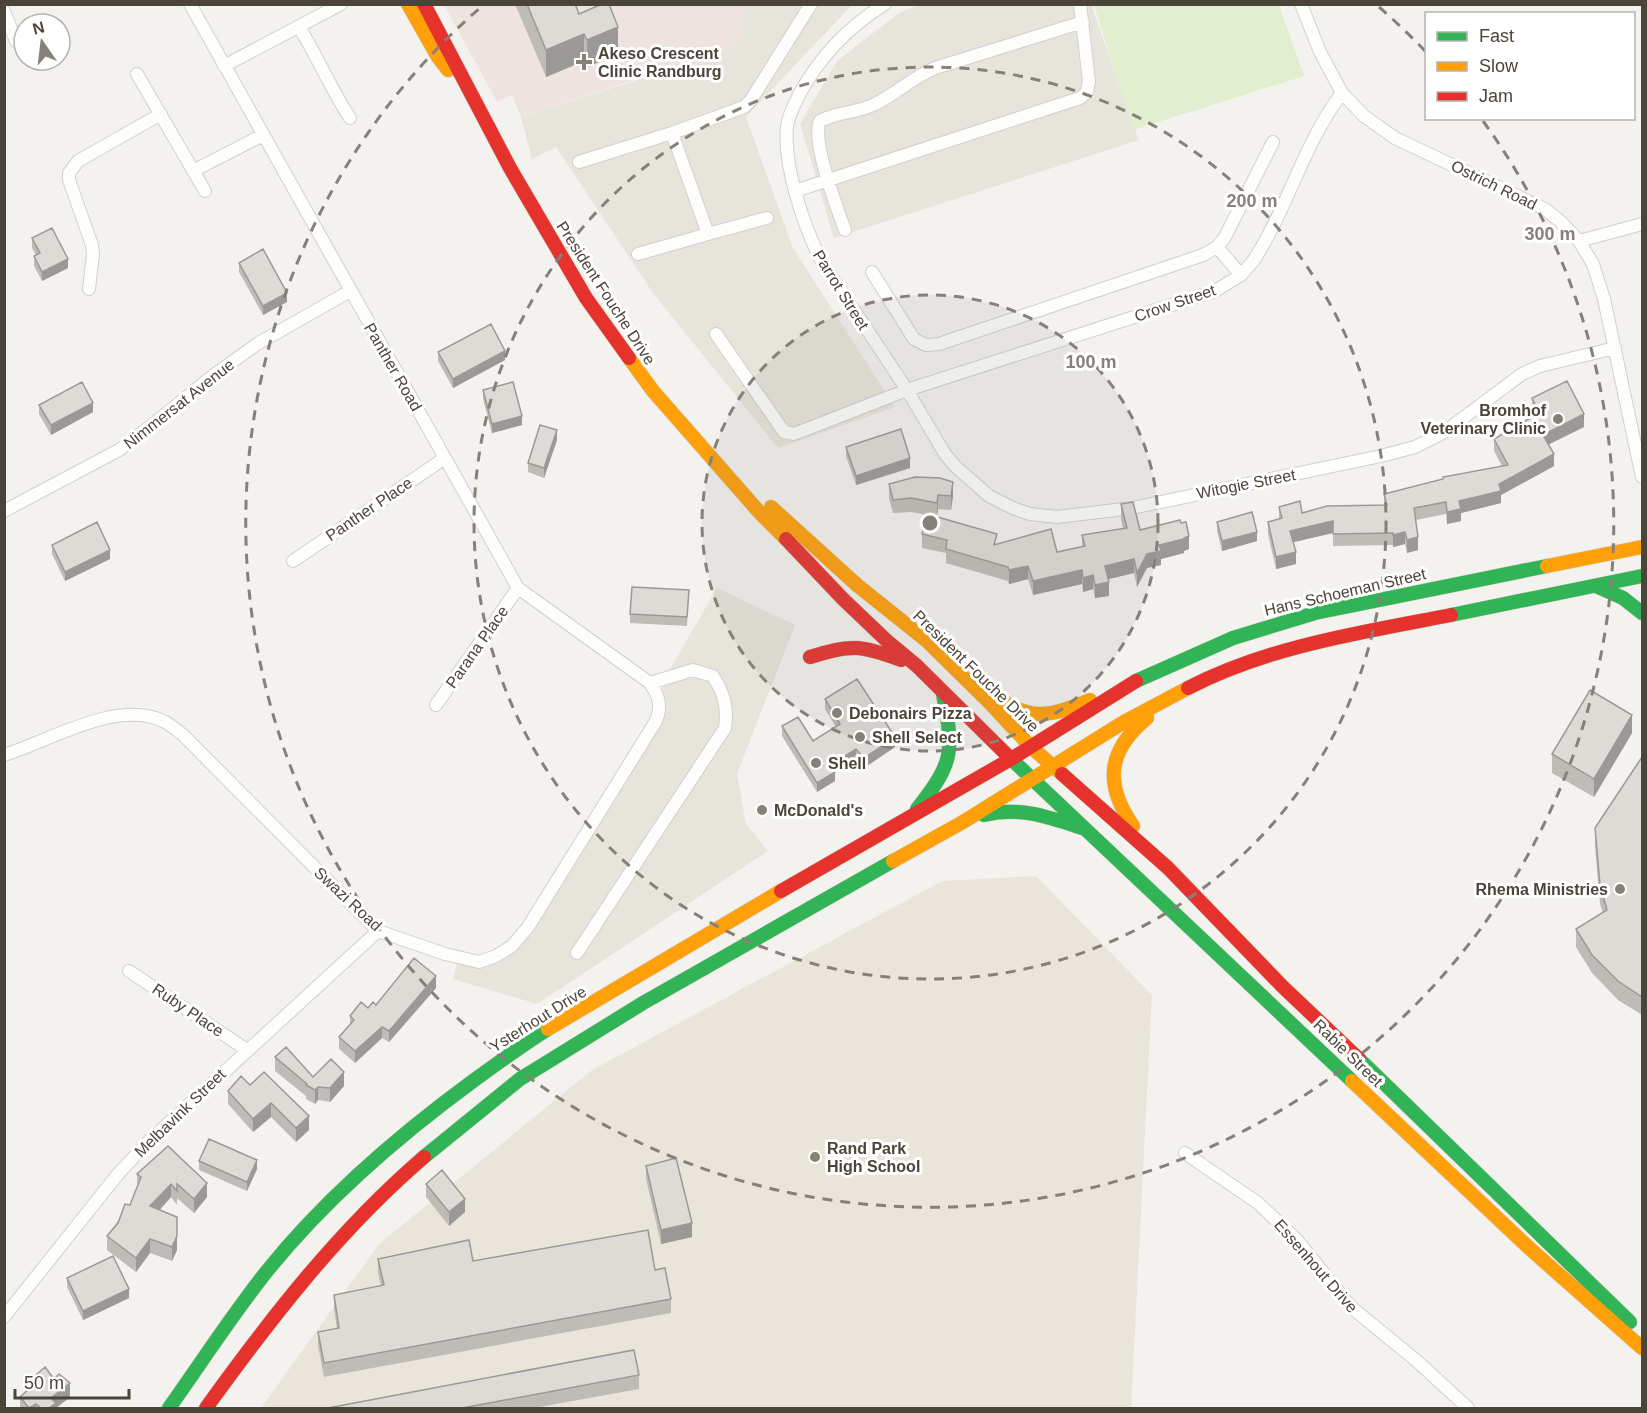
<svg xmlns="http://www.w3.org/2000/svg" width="1647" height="1413" viewBox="0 0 1647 1413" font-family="Helvetica,sans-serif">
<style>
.residential{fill:#e7e4dc}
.education{fill:#eae5da}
.medical{fill:#eee3df}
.green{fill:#e1eecf}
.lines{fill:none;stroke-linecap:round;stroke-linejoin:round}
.street-casing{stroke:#d2d0cb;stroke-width:14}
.fast-casing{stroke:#d3cfc5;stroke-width:15}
.slow-casing{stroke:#d3cfc5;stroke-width:15}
.jam-casing{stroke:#d3cfc5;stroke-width:15}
.street{stroke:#fdfdfc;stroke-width:12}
.fast{stroke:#30b455;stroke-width:14}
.slow{stroke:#ff9f0a;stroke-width:14}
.jam{stroke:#e5322d;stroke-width:14}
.wall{fill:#bfbcb8}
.shaded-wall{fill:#9b9996}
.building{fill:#dedbd6;stroke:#9b9996;stroke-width:1.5}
.ring{fill:none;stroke:#868178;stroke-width:3;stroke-dasharray:10 8}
.poi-dot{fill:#868178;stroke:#fff;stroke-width:2}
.labels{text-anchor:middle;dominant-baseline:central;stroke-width:6;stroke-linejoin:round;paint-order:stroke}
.poi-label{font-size:16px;font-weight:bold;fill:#4b4439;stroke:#fff;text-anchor:start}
.street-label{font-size:16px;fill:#4b4439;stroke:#fff}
.centre{fill:#868178;stroke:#fff;stroke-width:3}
.ring-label{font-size:18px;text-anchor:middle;font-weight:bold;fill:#868178;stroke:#fff;stroke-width:6;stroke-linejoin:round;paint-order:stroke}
</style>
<rect width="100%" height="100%" fill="#f4f2ee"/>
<path class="residential" d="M1091 4 1139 140 834 238 800 124 837 61 899 13 919 5Z
M741 5H852L746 117 793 248 895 407 778 448 653 293 556 147 532 159 521 117 659 73Z
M717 588 795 625 737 774 746 824 768 851 537 1004 453 979 457 963 479 968 520 945 666 709 661 679 662 683Z"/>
<path class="education" d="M1036 876 1152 995 1131 1408H261L379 1244 592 1070 942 881Z"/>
<path class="medical" d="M444 5H741L747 29 725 50 521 117 512 95 497 102Z"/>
<path class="green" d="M1094 5H1279L1304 76 1133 130Z"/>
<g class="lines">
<g class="street-casing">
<path id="street" d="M885 4C848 27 821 55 800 93 795 104 788 115 787 127 783 165 804 227 821 260L907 390 945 454 955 466 989 496 1015 509 1030 514 1057 517 1132 508 1381 456 1415 447 1443 433 1522 374 1540 366 1615 348
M1301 4 1320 52 1342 93 1364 116 1395 138 1545 209 1561 222 1579 241 1593 264 1604 299 1642 477
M4 11 16 41
M299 27C317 56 331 89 350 118
M224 66 341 4
M137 74 205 191
M672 133 708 234 767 218
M579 162 672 133 744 107 751 100 811 4
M193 171 263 135
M795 191 1080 98 1087 92 1089 81 1080 4
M845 230C837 208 811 141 820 121 836 112 858 113 875 104 896 94 913 77 935 68L1083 22
M1579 241 1642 224
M638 254 708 234
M872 272 914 339 926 345 939 344 1203 255 1217 247
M1241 275 1217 247 1225 237 1273 142
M89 289 93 254 92 245 69 180V173L78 161 161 114
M716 334 784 432 794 434 907 390 1215 291 1241 275 1254 260C1288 207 1304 143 1342 93
M4 511 119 450 156 422 214 375 257 344 350 291
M293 561 445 458
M436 705 518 588
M4 755C50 741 116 699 163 721 170 724 176 730 182 734L378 931 445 954 479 962 496 956 512 946 528 927 656 721C662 706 659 696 650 683L518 588 190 4
M577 953 725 728C728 708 724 693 713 676L693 670 650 683
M129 971 247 1050
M1185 1153 1258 1203 1297 1240 1351 1307 1418 1362 1468 1408
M4 1317 118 1174 147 1143 378 931"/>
</g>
<g class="fast-casing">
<path id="fast" d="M1596 586 1623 598 1642 613
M1451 615 1642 576
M1136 681 1233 638 1315 613 1547 566
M1008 756 1352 1081
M917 809C954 762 954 752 943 694
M984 815C1019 806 1049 817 1082 828
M1359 1059 1630 1322
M424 1157 520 1079 643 1003 893 861
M169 1408C201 1363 232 1315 267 1271 325 1199 398 1136 473 1081 498 1063 522 1045 548 1029"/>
</g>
<g class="slow-casing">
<path id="slow" d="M408 4 438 57 448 70
M629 358 653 391 760 513 786 539
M771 507 857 585 927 641 989 702 1031 747 1062 774
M1547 566 1642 547
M993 695C1031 722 1049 717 1090 700
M1133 826C1104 784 1107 751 1147 718
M893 861 963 822 1124 722 1188 688
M548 1029 781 891
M1352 1081 1528 1247 1642 1348"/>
</g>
<g class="jam-casing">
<path id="jam" d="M424 4 510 168 586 298 629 358
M786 539 843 599 887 641 917 666 1008 756
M810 657C850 644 862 645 901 660
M1188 688C1269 646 1363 632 1451 615
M1062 774 1168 868 1283 987 1359 1059
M781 891 1011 759 1136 681
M206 1408C271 1318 339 1230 424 1157"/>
</g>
<use href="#street" class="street"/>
<use href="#fast" class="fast"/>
<use href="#slow" class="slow"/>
<use href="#jam" class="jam"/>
</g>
<path class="wall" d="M515 4H575L579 14 618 54 587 67 584 61 546 77Z
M32 238 68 268 42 281 34 266V256L36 255 32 248Z
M239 263 287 302 263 315 239 272Z
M438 352 505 360 453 388 438 361Z
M483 390 522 425 492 433 483 399Z
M1532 398 1584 427 1548 445 1554 466 1501 495V503L1461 513V521L1447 524 1446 514 1416 520 1418 550 1407 553 1405 544 1393 547V545L1333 546V533L1293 542 1296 564 1276 569 1268 534V522L1279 519V507L1302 513 1384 505V494L1502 466 1494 451V439L1534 416 1532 411Z
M39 405 93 412 51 435 39 414Z
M557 440 544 478 528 472V463Z
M846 447 910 468 856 485 846 456Z
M889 484 953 496 951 510 938 509 937 516 997 545 1057 552 1082 546V535L1123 528 1121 518V504L1140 530 1189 549 1184 551V553L1161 559V565L1147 568 1137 587 1134 573 1108 579 1109 596 1095 598 1093 589 1083 592 1082 584 1033 595 1028 579 1009 584 1008 581 946 563V553L922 548V534L927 515 911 512 893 513 889 498Z
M1217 522 1257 541 1222 551 1217 531Z
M52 545 110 559 65 581 52 554Z
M689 590 687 626 630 623V614Z
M825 699 895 747 864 768 856 759 835 772V781L817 792 782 736V726L813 741 836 727 825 709Z
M1632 733 1594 797 1552 773V754Z
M1642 757V1015L1618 1000 1592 973 1576 947V929L1603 913 1600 904 1595 846V828Z
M436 988 389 1042 382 1038 355 1063 339 1049V1037L350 1025V1016L376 1005Z
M275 1057 313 1077 344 1086 330 1102 318 1100 315 1104 306 1099V1096L275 1071Z
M250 1085 309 1130 296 1142 271 1117 253 1132 228 1104V1091Z
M168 1146 207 1197 194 1213 177 1198V1205L171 1197 160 1210 177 1250 172 1261 150 1253 136 1272 107 1250V1236L130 1205 137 1187V1174Z
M199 1161 257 1169 247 1191 199 1170Z
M646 1166 692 1237 661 1244 646 1179Z
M426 1184 465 1212 449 1226 426 1197Z
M378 1259 473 1261 655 1270 671 1299V1313L324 1377 318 1346V1332L337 1329 334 1309V1295L381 1286 378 1273Z
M67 1278 129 1298 83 1320 67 1287Z
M639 1375V1389L534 1408H328Z
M54 1379 70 1397 56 1408H20V1397L30 1388V1380Z"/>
<path class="shaded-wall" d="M618 27V54L587 67V40Z
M584 34V61L546 77V50Z
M68 259V268L42 281V272Z
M287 293V302L263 315V306Z
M505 351V360L453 388V379Z
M93 403V412L51 435V425Z
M1584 414V427L1543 447V435Z
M522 416V425L492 433V424Z
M557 430V440L544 478V468Z
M1554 454V466L1501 495V503L1461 513V521L1447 524V512L1459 501 1499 484Z
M910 458V468L856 485V476Z
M953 482V496L951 510V496Z
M938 495V509L937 517V503Z
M1333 521V533L1290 543V531Z
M1257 532V541L1222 551V541Z
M1405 532V544L1393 547V535Z
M1189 536V549L1184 551V553L1161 559V565L1147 568 1137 587V573L1147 554 1159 545Z
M1418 537V550L1407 553V540Z
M110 550V559L65 581V572Z
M1296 552V564L1276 569V557Z
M1134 559V573L1105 580V566Z
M1028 566V579L1009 584V570Z
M1082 570V584L1033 595V581Z
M1093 575V589L1083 592V578Z
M1109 582V596L1095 598V585Z
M1632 715V733L1594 797V779Z
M895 737V747L864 768V758Z
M856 749V759L835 772V781L817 792V783L831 765Z
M436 976V988L389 1042V1031Z
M382 1027V1038L355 1063V1051Z
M344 1072V1086L330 1102V1088Z
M318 1087V1100L315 1104V1090Z
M271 1103V1117L253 1132V1119Z
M309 1116V1130L296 1142V1128Z
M257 1160V1169L247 1191V1182Z
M207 1183V1197L194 1213V1199Z
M171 1184V1197L150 1220V1206Z
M465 1199V1212L449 1226V1212Z
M692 1223V1237L661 1244V1230Z
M177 1236V1250L172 1261V1247Z
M150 1239V1253L136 1272V1258Z
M129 1289V1298L83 1320V1311Z
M70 1383V1397L56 1408H49L51 1398Z
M36 1404V1408H30Z"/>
<path class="building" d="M527 4H575L579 14 602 4H609L618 27 587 40 584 34 546 50Z
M52 228 68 259 42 272 34 256 40 253 32 238Z
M263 249 287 293 263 306 239 263Z
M491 324 505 351 453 379 438 352Z
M1567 381 1584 414 1543 435 1554 454 1499 484 1501 491 1459 501 1461 509 1447 512 1446 502 1414 508 1418 537 1407 540 1405 532 1393 535V533L1333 534V521L1290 531 1296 552 1276 557 1268 522 1282 518 1279 507 1300 501 1302 513 1327 506 1387 505 1384 494 1443 479V477L1508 465 1494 439 1539 413 1532 398Z
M82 382 93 403 51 425 39 405Z
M513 382 522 416 492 424 483 390Z
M540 425 557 430 544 468 528 463Z
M901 429 910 458 856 476 846 447Z
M915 477 940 478 953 482 951 496 938 495 937 503 911 498 893 500 889 484Z
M1133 502 1140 530 1180 520 1181 523 1186 522 1189 536 1184 538V539L1159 545 1161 551 1147 554 1137 573 1134 559 1105 566 1109 582 1095 585 1093 575 1083 578 1082 570 1033 581 1028 566 1009 570 1008 567 946 549 947 540 922 534 927 514 997 534 994 545 1051 529 1057 552 1085 546 1082 535 1127 528 1121 504Z
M1252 512 1257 532 1222 541 1217 522Z
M97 522 110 550 65 572 52 545Z
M632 587 689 590 687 617 630 614Z
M857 679 895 737 864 758 856 749 831 765 835 772 817 783 782 726 798 717 813 741 840 724 825 699Z
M1590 690 1632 715 1594 779 1552 754Z
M1642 757V997L1618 981 1592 955 1576 929 1607 910 1600 885 1595 828Z
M414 958 436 976 389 1031 382 1027 355 1051 339 1037 354 1020 350 1016 361 1002 368 1008 373 1002 376 1005Z
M286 1047 313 1077 331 1059 344 1072 330 1088 318 1087 315 1090 306 1085 307 1084 275 1057Z
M264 1072 309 1116 296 1128 271 1103 253 1119 228 1091 241 1076 250 1085Z
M209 1139 257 1160 247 1182 199 1161Z
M168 1146 207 1183 194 1199 177 1184V1191L171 1184 150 1206 177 1217V1236L172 1247 150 1239 136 1258 107 1236 118 1223 125 1204 130 1205 141 1177 137 1174Z
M676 1158 692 1223 661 1230 646 1166Z
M442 1170 465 1199 449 1212 426 1184Z
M648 1230 655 1270 665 1268 671 1299 324 1363 318 1332 339 1328 334 1295 384 1285 378 1259 469 1240 473 1261Z
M113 1256 129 1289 83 1311 67 1278Z
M634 1350 639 1375 462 1408H328Z
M45 1367 54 1379 59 1374 70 1383 51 1398 56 1403 49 1408H41L36 1404 29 1408 20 1397 34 1384 30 1380Z"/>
<circle cx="930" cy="523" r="228" fill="#868178" fill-opacity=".12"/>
<g class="ring">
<circle cx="930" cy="523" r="228"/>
<circle cx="930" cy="523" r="456"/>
<path d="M1379 7A684 684 0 0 1 1426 52M1483 121A684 684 0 1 1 481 7"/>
</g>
<g class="poi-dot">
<path d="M581 53h6v6h6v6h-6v6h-6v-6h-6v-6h6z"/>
<circle cx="1558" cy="419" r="6"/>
<circle cx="837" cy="713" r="6"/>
<circle cx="860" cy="737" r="6"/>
<circle cx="816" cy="763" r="6"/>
<circle cx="762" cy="810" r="6"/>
<circle cx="1620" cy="889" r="6"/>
<circle cx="815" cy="1157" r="6"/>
</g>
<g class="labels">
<g class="poi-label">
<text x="598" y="53">Akeso Crescent<tspan x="598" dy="18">Clinic Randburg</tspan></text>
<text x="1546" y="410" text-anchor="end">Bromhof<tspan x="1546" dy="18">Veterinary Clinic</tspan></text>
<text x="849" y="713">Debonairs Pizza</text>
<text x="872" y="737">Shell Select</text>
<text x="828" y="763">Shell</text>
<text x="774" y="810">McDonald's</text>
<text x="1608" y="889" text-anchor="end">Rhema Ministries</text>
<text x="827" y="1148">Rand Park<tspan x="827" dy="18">High School</tspan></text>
</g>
<g class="street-label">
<text transform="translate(1494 185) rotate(26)">Ostrich Road</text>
<text transform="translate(841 290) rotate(58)">Parrot Street</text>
<text transform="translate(606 293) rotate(57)">President Fouche Drive</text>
<text transform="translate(1175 303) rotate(-19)">Crow Street</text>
<text transform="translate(393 367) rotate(60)">Panther Road</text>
<text transform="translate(179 404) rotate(-38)">Nimmersat Avenue</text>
<text transform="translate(1246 484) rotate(-11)">Witogie Street</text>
<text transform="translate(369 509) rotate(-34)">Panther Place</text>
<text transform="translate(1345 592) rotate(-13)">Hans Schoeman Street</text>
<text transform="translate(477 647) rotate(-55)">Parana Place</text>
<text transform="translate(976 671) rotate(44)">President Fouche Drive</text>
<text transform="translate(348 899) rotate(43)">Swazi Road</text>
<text transform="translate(188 1010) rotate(34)">Ruby Place</text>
<text transform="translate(538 1019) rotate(-32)">Ysterhout Drive</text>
<text transform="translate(1348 1053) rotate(44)">Rabie Street</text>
<text transform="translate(180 1113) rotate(-44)">Melbavink Street</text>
<text transform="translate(1316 1266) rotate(49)">Essenhout Drive</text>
</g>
</g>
<circle cx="930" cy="523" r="9" class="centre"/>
<g class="ring-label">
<text x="1252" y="207">200 m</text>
<text x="1550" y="240">300 m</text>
<text x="1091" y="368">100 m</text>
</g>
<rect width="1647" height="1413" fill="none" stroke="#4b4439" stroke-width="12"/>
<rect x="1425" y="12" width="210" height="108" fill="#ffffff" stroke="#b7b4b0" stroke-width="1.5"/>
<rect x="1437" y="32" width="30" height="9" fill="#30b455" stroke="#b7b4b0" stroke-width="1.5"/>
<text x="1479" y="42" font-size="18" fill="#4b4439">Fast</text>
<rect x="1437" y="62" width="30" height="9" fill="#ff9f0a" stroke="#b7b4b0" stroke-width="1.5"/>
<text x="1479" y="72" font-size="18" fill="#4b4439">Slow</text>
<rect x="1437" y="92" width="30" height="9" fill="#e5322d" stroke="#b7b4b0" stroke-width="1.5"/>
<text x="1479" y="102" font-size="18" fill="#4b4439">Jam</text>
<g transform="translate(42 42) rotate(346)"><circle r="28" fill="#ffffff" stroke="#b7b4b0" stroke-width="1.5"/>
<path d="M0-4.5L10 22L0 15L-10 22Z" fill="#868178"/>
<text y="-9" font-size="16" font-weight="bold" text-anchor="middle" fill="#4b4439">N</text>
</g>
<path d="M15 1389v9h114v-9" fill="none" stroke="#4b4439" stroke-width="3"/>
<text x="24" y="1389" font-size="18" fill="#4b4439" stroke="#ffffff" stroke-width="4.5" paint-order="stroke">50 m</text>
</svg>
